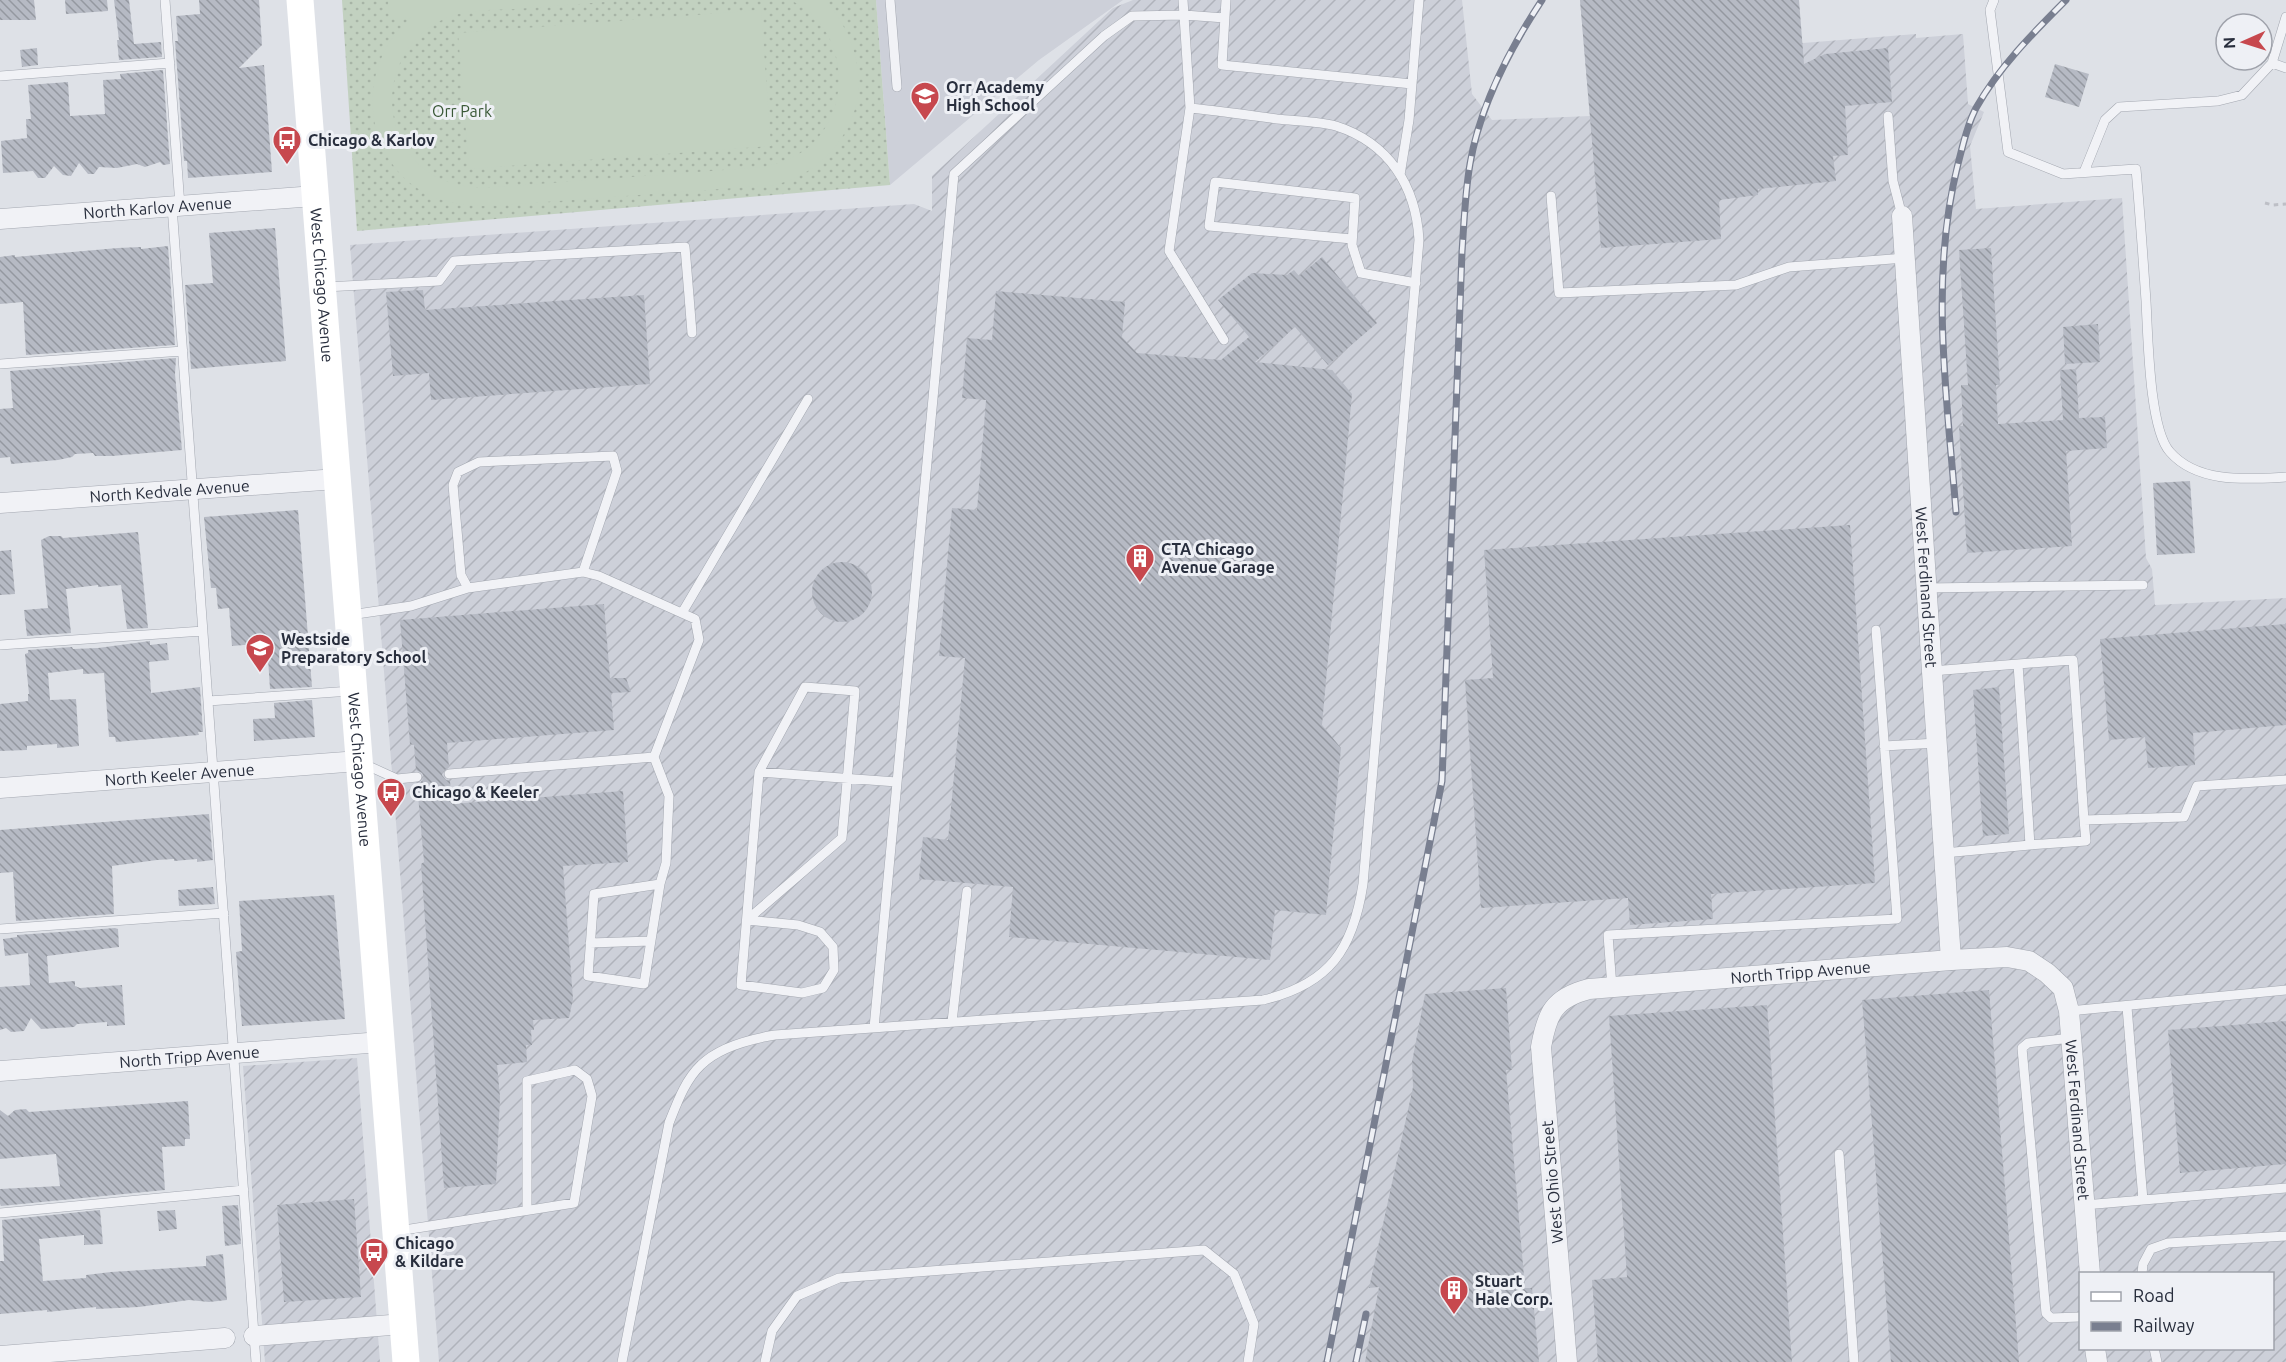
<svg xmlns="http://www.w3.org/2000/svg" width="2286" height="1362" viewBox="0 0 2286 1362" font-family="Ubuntu,sans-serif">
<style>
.built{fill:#cdd0d9}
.industrial{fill:url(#industrial-furrows);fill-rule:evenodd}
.grass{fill:url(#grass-dots)}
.garden{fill:#c2d1c0}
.building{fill:url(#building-back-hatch)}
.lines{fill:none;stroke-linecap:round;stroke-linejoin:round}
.service-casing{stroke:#a4a8b1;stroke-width:10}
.minor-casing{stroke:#a4a8b1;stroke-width:21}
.path{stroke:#bdbfc6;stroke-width:3;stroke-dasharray:4.5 4.5;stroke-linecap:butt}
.service{stroke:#f1f2f6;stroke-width:9}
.minor{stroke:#f1f2f6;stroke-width:20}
.secondary{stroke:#fff;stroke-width:27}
.rail-casing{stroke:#797f90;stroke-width:7}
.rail{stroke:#eef0f5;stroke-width:4.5;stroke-dasharray:14;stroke-linecap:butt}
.labels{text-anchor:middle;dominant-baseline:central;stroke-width:6;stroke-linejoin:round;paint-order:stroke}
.poi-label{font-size:16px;font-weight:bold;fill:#282e3d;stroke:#eef0f5;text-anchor:start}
.park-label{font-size:16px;fill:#395836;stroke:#eef0f5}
.street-label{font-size:16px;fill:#282e3d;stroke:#eef0f5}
</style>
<defs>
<pattern id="industrial-furrows" width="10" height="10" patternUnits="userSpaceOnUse" patternTransform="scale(1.5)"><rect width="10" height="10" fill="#cdd0d9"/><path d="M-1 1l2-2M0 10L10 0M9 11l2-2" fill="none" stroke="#b0b3bb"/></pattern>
<pattern id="grass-dots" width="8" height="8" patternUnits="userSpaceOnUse" patternTransform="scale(1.5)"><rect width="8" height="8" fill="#c2d1c0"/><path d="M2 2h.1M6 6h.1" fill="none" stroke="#a7b4a6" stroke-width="1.8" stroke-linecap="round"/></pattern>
<pattern id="building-back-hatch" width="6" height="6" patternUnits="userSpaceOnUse" patternTransform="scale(1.5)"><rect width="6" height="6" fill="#b6bac4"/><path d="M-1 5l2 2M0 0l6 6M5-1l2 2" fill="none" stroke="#9498a0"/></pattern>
</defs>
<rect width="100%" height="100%" fill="#dee1e7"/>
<path class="built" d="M876 0H1123L1039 60 890 185Z"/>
<path class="industrial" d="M1133 0H1462L1472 94 1492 120 1590 116 1580 0 1803 43 1916 34V38L1963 34 1968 104 1984 112 1970 146 1976 209 2122 198 2146 558 2152 569 2155 605 2286 598V1362H439L350 245 914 204 932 211V176L1113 8ZM2080 1274H2272V1348H2080Z
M357 1058 380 1362H265L243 1066Z"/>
<path class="grass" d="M342 0H876L890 185 357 231Z"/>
<path class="garden" d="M388 0H630C592 3 554 6 516 9 492 10 466 9 444 19 385 46 374 126 423 168 439 182 462 187 483 188L765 167C782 162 798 157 811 145 855 104 846 25 790 0H825C862 42 873 101 835 147 818 167 799 179 774 185L491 206C456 207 419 198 396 169 359 124 367 53 412 17L389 19Z
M761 10 771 146 469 169 458 33Z"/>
<path class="building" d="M0 0H34L36 20H0Z
M65 0H107L108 11 66 14Z
M114 0H129L134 44 161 42 162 57 119 60 117 40H119Z
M199 0H259L262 45 239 68 264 65 272 172 188 178 187 161H184L175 41H178L176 16 200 14Z
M1580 0H1799L1804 64 1825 54 1888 48 1892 102 1845 106 1848 155 1833 156 1836 181 1758 189V195L1719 200 1721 239 1601 248Z
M37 48 38 65 22 67 20 50Z
M2055 64 2089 74 2079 107 2045 97Z
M163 70 170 164 163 165 160 162 145 167 137 164 117 168 99 167 94 174H88L79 163 71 176 63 175 54 166 45 178H38L33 171 3 173 1 141 27 138 26 119H31L28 85 68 82 70 116 105 114 103 80 121 79 120 74Z
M275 228 286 361 191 369 185 285 213 283 209 233Z
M168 246 175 345 26 355 23 302 0 304V257L15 255V257L118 248 141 247V249Z
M1991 248 2000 385H1996L1998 424 2063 420 2060 370 2076 369 2079 418 2105 417 2107 448 2066 451 2072 546 1967 553 1959 426H1963L1961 385H1968L1959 250Z
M1322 257 1377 323 1328 365 1295 327 1255 362 1332 370 1352 394 1322 725 1341 748 1326 915 1275 910 1270 960 1009 937 1013 887 919 879 923 837 948 840 965 658 939 656 952 508 977 510 986 400 962 398 967 338 992 340 996 291 1125 302 1122 337 1137 353 1221 360 1249 337 1218 300 1252 273 1287 275 1294 270 1299 276Z
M423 290 425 310 644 295 650 384 431 400 429 373 393 376 386 292Z
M2098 324 2100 362 2065 364 2063 327Z
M176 358 175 374 182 450 112 456H95L93 453 75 454 72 457 58 460 11 464 10 457 0 458V409L13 408 10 371Z
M2190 481 2195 553 2157 555 2153 483Z
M298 510 312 687 270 689 267 643 232 646 229 608 218 609 216 588H211L204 517Z
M1850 525 1875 883 1711 894 1713 919 1630 925 1628 898 1481 908 1465 680 1493 678 1484 550Z
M138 532 148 628 127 629 121 585 98 587V585L66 589 71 633 27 636 24 610 48 608 41 540 49 536H61L63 538Z
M11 550 15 594 0 595V551Z
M812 592a30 30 0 1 1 60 0a30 30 0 1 1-60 0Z
M604 604 610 678H626L631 692 611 693 614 730 447 743 449 767 443 771 442 775 446 780 450 781 452 804 623 791 628 862 563 866 573 999 569 1018 533 1020 534 1030H531L532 1045H526L527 1062 497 1065 500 1097 496 1184 444 1188 421 864 424 862 417 784 421 782 424 777 422 773 416 770 414 745 410 744 400 620Z
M2286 624V725L2193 733 2195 765 2148 768 2145 737 2109 740 2100 639Z
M150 641V645L167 643 169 660 149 662 151 693 200 687 203 732H198L199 735 116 742 115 737H109L104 673 83 674V669L48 673 50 700 76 699 79 746 57 748V744L27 746V750L0 751V704L28 701V694H29L25 654 28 653V650L72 647 73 649 98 648Z
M1999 687 2009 834 1983 836 1973 690Z
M312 700 315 737 254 741 253 719 275 718 274 703Z
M209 814 213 860 197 862V859L174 861V859L157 860 112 866 114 914 16 921 13 872 0 873V830Z
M213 887 215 904 179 906 178 890Z
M334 895 345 1019 242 1026 236 952 242 951 239 901Z
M115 928 118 929 119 947 47 956 49 983 75 981V986L80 988 122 985 125 1025 107 1026V1022L77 1024 74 1027 41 1029 31 1018 24 1031 11 1032 6 1028 0 1030V987L30 985 28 953 5 956 3 939 17 937V935Z
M1506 988 1512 1070H1506L1525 1288H1532L1539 1362H1365L1379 1287 1369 1288 1413 1087 1412 1062 1425 994Z
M1989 990 2019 1362H1891L1862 1000Z
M1767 1005 1792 1362H1598L1592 1280 1627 1277 1609 1016Z
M2286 1021V1164L2180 1173 2168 1030Z
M188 1101 190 1139H185V1146L162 1147 165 1190 1 1206 0 1204V1189L60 1186 56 1154 0 1159V1110L8 1116 15 1110 26 1109 29 1112 70 1109Z
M354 1199 361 1297 284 1302 277 1205Z
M238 1205 241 1244 225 1246 222 1206Z
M100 1210 103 1244 84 1245V1235L39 1239 43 1281 86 1278V1275L111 1272 206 1266V1256L223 1254 227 1300 209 1302 189 1300 139 1307 96 1309V1307L47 1312V1310L0 1314V1261H4L2 1220Z
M175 1210 177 1229 159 1231 157 1211Z"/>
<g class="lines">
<g class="service-casing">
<path id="service" d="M165 0 180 206
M890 0 897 87
M1183 0 1190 108 1169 251 1224 340
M1226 0 1222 65 1412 84
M1994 0 1990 10 2008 152 2063 174 2136 169C2140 213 2143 257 2146 301 2148 335 2149 429 2170 452 2198 484 2248 479 2286 477
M2272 63 2286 68
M0 76 170 63
M1888 116 1893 181 1902 216
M2084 172 2105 120 2119 107 2218 101 2242 95 2272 63 2286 17
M1400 175 1409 120 1419 0
M1551 196 1559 293 1736 285 1789 267 1905 258
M172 206 256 1362
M1352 239 1209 226 1215 182 1355 198 1352 245 1361 273 1416 283
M325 287 439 281 454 261 685 247 692 333
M0 364 183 351
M468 588 461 575 453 485 458 472 479 462 613 456 617 471 583 572
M1927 588 2143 585
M682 613 808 399
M350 615 411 606 468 588 583 572 599 576 695 619 699 640 654 757 669 796 666 863 660 884 644 984 588 976 594 894 660 884
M0 645 203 631
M2018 664 2073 660 2084 820 2086 841 2030 845
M1932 671 2018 664 2030 845 1944 853
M208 701 351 691
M1884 746 1937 743
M364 764 397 779 417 777
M449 774 654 757
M2084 820 2184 817 2197 786 2286 780
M747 920 798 925 820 932 833 947 834 970 823 988 802 993 741 985 759 772 897 782
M747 920 842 838 855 691 805 687 759 772
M0 929 224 913
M590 943 651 941
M1612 987 1608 935 1897 919 1876 630
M2127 1007 2143 1200
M2069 1011 2286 990
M952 1022 967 891
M874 1028 954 174 1104 36 1132 16 1184 15 1225 18
M2071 1038 2028 1043 2022 1048 2046 1313 2051 1318 2080 1317
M1839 1154 1854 1362
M2084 1205 2286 1188
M0 1213 244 1190
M398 1231C457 1222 515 1212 574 1203L592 1096 587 1079 575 1070 527 1081V1210
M2142 1274 2143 1264 2151 1249 2168 1243 2286 1236
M2154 1348 2157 1362
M622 1362 669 1123C677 1103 685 1080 701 1065 719 1047 751 1039 775 1035L1263 1000C1330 984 1353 949 1363 884L1419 240C1416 186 1389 143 1336 126 1318 121 1296 121 1277 119 1248 115 1219 111 1190 108
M765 1362 772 1331 797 1296 839 1278 1204 1250 1234 1274 1254 1324 1248 1362"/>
</g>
<g class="minor-casing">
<g id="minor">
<path id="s1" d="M1902 216 1951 960"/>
<path id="s2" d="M0 219 315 196"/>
<path id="s3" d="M0 503 337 479"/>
<path id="s4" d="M0 788 359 761"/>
<path id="s5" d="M0 1071 381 1042"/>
<path d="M254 1336 403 1324"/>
<path d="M2095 1348 2097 1362"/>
<path d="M0 1356 225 1338"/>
<path id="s6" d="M1567 1362 1541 1047C1547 1013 1554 998 1589 989L1951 960 2007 957 2029 961 2047 973 2063 988 2069 1011 2090 1274"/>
</g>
</g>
<path class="path" d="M2265 203 2273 205 2286 204"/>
<use href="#service" class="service"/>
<use href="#minor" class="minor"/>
<path class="secondary" id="s7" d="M300 0 406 1362"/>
<g class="rail-casing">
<path id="rail" d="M1956 512C1947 396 1929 279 1958 164 1963 145 1967 125 1976 108 1999 67 2033 33 2066 0
M1327 1362 1442 781 1462 252C1464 223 1465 193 1470 164 1480 105 1509 50 1542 0
M1356 1362 1366 1314"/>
</g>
<use href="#rail" class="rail"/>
</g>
<defs>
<g id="school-pin" transform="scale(1.5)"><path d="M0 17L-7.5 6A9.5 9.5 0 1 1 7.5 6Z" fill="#c7484e" stroke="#eef0f5"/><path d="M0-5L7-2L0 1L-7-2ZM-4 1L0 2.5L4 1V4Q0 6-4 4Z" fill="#fff"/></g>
<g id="bus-pin" transform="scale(1.5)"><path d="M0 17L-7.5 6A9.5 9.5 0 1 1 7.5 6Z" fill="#c7484e" stroke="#eef0f5"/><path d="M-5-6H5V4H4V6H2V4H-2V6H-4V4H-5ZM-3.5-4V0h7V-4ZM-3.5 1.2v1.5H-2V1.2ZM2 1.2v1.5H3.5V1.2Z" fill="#fff"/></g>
<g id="building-pin" transform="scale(1.5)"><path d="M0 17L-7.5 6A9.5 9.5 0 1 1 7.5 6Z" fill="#c7484e" stroke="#eef0f5"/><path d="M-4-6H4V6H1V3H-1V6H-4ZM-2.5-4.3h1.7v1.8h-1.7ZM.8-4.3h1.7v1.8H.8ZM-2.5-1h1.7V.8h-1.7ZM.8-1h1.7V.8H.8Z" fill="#fff"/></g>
</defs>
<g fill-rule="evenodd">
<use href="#school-pin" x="925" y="96"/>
<use href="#bus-pin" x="287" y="140"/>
<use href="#building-pin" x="1140" y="558"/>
<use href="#school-pin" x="260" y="648"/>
<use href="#bus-pin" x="391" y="792"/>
<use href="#bus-pin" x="374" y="1252"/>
<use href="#building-pin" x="1454" y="1290"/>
</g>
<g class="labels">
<g class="poi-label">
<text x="946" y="87">Orr Academy<tspan x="946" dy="18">High School</tspan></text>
<text x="308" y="140">Chicago &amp; Karlov</text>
<text x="1161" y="549">CTA Chicago<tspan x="1161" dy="18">Avenue Garage</tspan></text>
<text x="281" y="639">Westside<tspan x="281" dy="18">Preparatory School</tspan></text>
<text x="412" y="792">Chicago &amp; Keeler</text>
<text x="395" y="1243">Chicago<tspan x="395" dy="18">&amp; Kildare</tspan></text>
<text x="1475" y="1281">Stuart<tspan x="1475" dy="18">Hale Corp.</tspan></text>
</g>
<g class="park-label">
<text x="462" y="111">Orr Park</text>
</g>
<g class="street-label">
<text stroke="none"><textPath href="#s2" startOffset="158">North Karlov Avenue</textPath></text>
<text stroke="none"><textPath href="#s7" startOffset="286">West Chicago Avenue</textPath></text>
<text stroke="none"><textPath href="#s3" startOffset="170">North Kedvale Avenue</textPath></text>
<text stroke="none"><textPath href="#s1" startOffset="372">West Ferdinand Street</textPath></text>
<text stroke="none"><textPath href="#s7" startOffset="772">West Chicago Avenue</textPath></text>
<text stroke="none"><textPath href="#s4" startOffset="180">North Keeler Avenue</textPath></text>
<text stroke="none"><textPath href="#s6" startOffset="610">North Tripp Avenue</textPath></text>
<text stroke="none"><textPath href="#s5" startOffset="190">North Tripp Avenue</textPath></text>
<text stroke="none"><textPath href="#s6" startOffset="1016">West Ferdinand Street</textPath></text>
<text transform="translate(1552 1182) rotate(-95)">West Ohio Street</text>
</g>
</g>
<rect x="2079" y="1272" width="195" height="78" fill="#eef0f5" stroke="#9fa2ab" stroke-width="1.5"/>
<rect x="2091" y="1292" width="30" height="9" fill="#ffffff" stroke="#9fa2ab" stroke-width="1.5"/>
<text x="2133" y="1302" font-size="18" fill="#282e3d">Road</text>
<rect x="2091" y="1322" width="30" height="9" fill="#797f90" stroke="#9fa2ab" stroke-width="1.5"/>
<text x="2133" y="1332" font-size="18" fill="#282e3d">Railway</text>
<g transform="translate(2244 42) rotate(267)"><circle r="28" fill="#eef0f5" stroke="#9fa2ab" stroke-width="1.5"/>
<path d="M0-4.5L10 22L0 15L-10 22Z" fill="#c7484e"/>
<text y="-9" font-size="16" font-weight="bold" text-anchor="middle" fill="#282e3d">N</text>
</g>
</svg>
